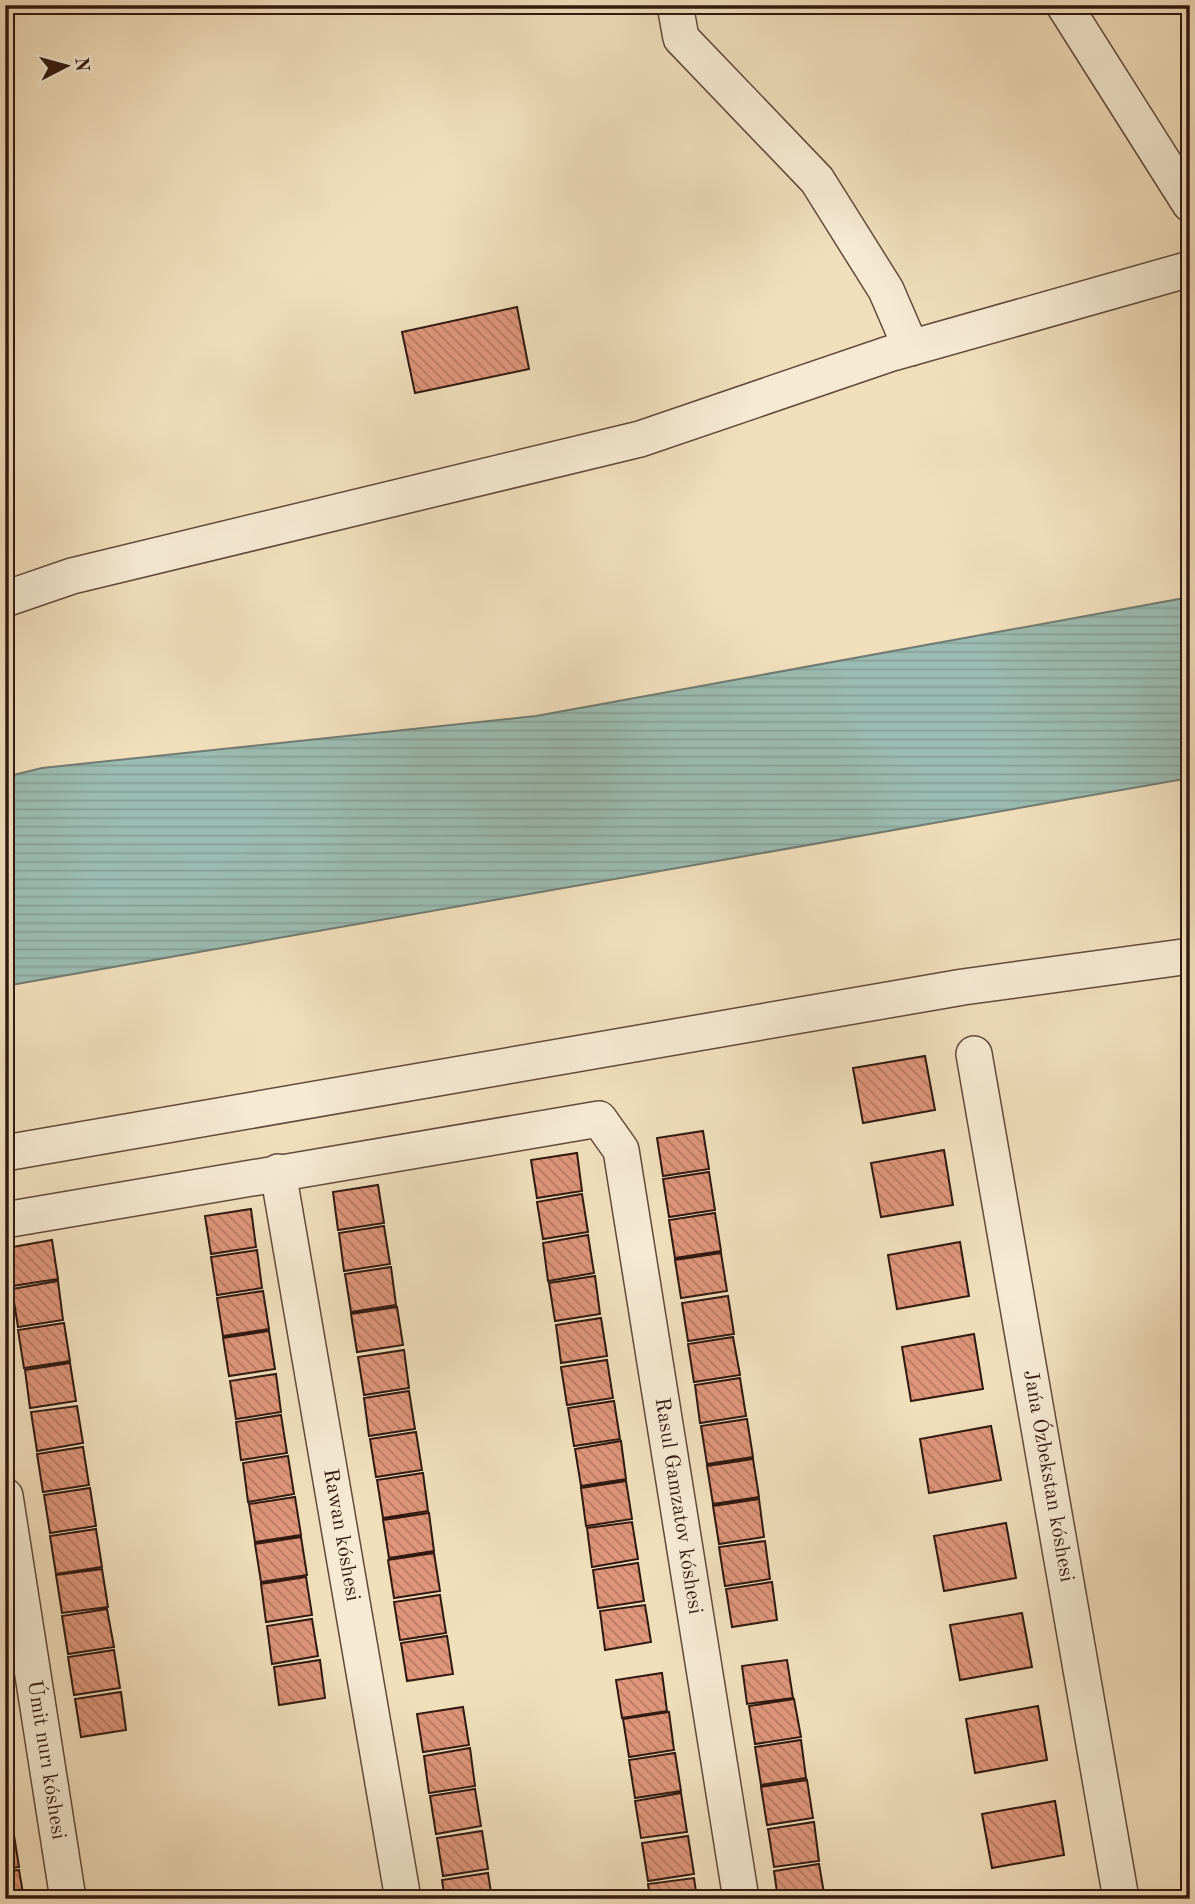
<svg xmlns="http://www.w3.org/2000/svg" width="1195" height="1904" viewBox="0 0 1195 1904" font-family="'Old Standard TT',serif">
<style>
.water{fill:url(#water-rules);stroke:#717b71;stroke-width:2}
.building{fill:url(#building-back-hatch);stroke:#311910;stroke-width:2}
.lines{fill:none;stroke-linecap:round;stroke-linejoin:round}
.minor-casing{stroke:#614a3b;stroke-width:38}
.minor{stroke:#f6ead3;stroke-width:35}
.labels{text-anchor:middle;dominant-baseline:central;stroke-width:5;stroke-linejoin:round;paint-order:stroke}
.street-label{font-size:21px;fill:#311910;stroke:#f6ead3}
</style>
<defs>
<pattern id="water-rules" width="6" height="5" patternUnits="userSpaceOnUse" patternTransform="scale(1.75)"><rect width="6" height="5" fill="#9bbcb2"/><path d="M0 2.5h6" fill="none" stroke="#86a198"/></pattern>
<pattern id="building-back-hatch" width="6" height="6" patternUnits="userSpaceOnUse" patternTransform="scale(1.75)"><rect width="6" height="6" fill="#df967b"/><path d="M-1 5l2 2M0 0l6 6M5-1l2 2" fill="none" stroke="#b57a63"/></pattern>
</defs>
<rect width="100%" height="100%" fill="#f1dfbc"/>
<filter id="stains"><feTurbulence type="fractalNoise" baseFrequency=".00286" numOctaves="4"/><feColorMatrix values="0 0 0 0 .2 0 0 0 0 .09 0 0 0 0 .02 0 0 0 .5 -.17"/></filter>
<radialGradient id="worn" r=".72"><stop offset=".6" stop-color="#630" stop-opacity="0"/><stop offset="1" stop-color="#630" stop-opacity=".3"/></radialGradient>
<path class="water" d="M1190 597V778L5 986V777L42 768 536 716Z"/>
<path class="building" d="M517 307 529 369 415 393 402 332Z
M925 1056 935 1110 863 1123 853 1068Z
M703 1131 709 1169 663 1176 657 1138Z
M944 1150 953 1205 881 1217 871 1163Z
M577 1153 582 1191 537 1198 531 1160Z
M709 1172 715 1210 669 1217 663 1179Z
M378 1185 384 1223 338 1230 333 1192Z
M582 1194 588 1232 543 1239 537 1202Z
M251 1209 256 1247 211 1254 205 1216Z
M715 1213 721 1251 675 1258 669 1220Z
M384 1226 390 1264 344 1271 339 1233Z
M588 1235 594 1273 548 1281 543 1243Z
M52 1240 58 1279 12 1286 7 1248Z
M960 1242 969 1296 897 1309 888 1255Z
M257 1250 262 1288 217 1295 211 1257Z
M721 1253 727 1291 681 1298 675 1260Z
M391 1267 396 1305 351 1312 345 1274Z
M595 1276 600 1314 555 1321 549 1283Z
M58 1281 63 1320 18 1327 12 1289Z
M263 1291 269 1329 223 1336 217 1298Z
M728 1296 734 1334 688 1341 682 1303Z
M397 1307 403 1345 357 1352 351 1314Z
M601 1318 607 1356 561 1363 556 1325Z
M64 1323 70 1361 24 1368 18 1330Z
M269 1331 275 1369 229 1376 223 1338Z
M974 1334 983 1389 911 1401 902 1347Z
M733 1337 740 1375 694 1382 688 1344Z
M404 1350 409 1388 364 1395 358 1357Z
M607 1360 613 1398 567 1405 561 1367Z
M70 1363 76 1401 30 1408 25 1370Z
M276 1374 281 1412 236 1419 230 1381Z
M740 1378 746 1416 700 1423 695 1385Z
M409 1391 415 1429 369 1436 364 1398Z
M614 1401 620 1439 574 1446 568 1408Z
M77 1406 83 1443 37 1451 31 1412Z
M281 1415 287 1453 241 1460 236 1422Z
M747 1419 753 1457 707 1464 701 1426Z
M991 1426 1001 1480 929 1493 920 1439Z
M416 1432 422 1470 376 1477 370 1439Z
M621 1441 626 1479 581 1486 575 1449Z
M83 1447 89 1485 43 1492 37 1454Z
M288 1456 294 1494 248 1502 243 1463Z
M753 1459 759 1497 713 1504 707 1466Z
M423 1473 428 1511 383 1518 377 1480Z
M626 1481 632 1519 586 1526 581 1488Z
M90 1488 96 1526 50 1533 44 1495Z
M295 1497 301 1535 255 1542 249 1504Z
M759 1499 764 1537 719 1544 713 1506Z
M429 1513 434 1551 389 1558 383 1520Z
M632 1522 638 1559 592 1567 587 1528Z
M1006 1523 1016 1578 944 1591 934 1536Z
M96 1529 102 1567 56 1574 50 1536Z
M301 1537 307 1575 261 1582 255 1544Z
M765 1541 770 1579 725 1586 719 1547Z
M434 1553 440 1591 394 1598 388 1560Z
M638 1563 644 1601 598 1608 593 1570Z
M102 1569 108 1607 62 1613 56 1575Z
M306 1577 312 1615 266 1622 261 1584Z
M772 1582 777 1620 732 1627 726 1589Z
M440 1595 446 1633 400 1640 394 1602Z
M645 1605 651 1642 605 1650 600 1611Z
M107 1609 114 1647 68 1654 62 1616Z
M1022 1613 1032 1667 960 1680 950 1625Z
M312 1619 318 1656 272 1664 267 1626Z
M447 1636 453 1674 407 1681 401 1643Z
M114 1650 120 1688 74 1695 68 1657Z
M320 1660 325 1698 279 1705 274 1667Z
M787 1660 793 1698 747 1704 742 1666Z
M662 1673 667 1711 622 1718 616 1680Z
M121 1692 126 1730 81 1737 75 1699Z
M794 1699 801 1737 755 1744 749 1706Z
M1038 1706 1047 1760 975 1773 966 1719Z
M463 1707 469 1745 423 1752 417 1714Z
M669 1712 674 1750 629 1757 623 1719Z
M801 1740 806 1778 761 1785 755 1747Z
M470 1748 475 1786 429 1793 424 1756Z
M675 1753 681 1791 635 1798 629 1760Z
M807 1780 813 1818 767 1825 761 1787Z
M5 1788 13 1825 5 1827Z
M475 1789 481 1826 436 1834 430 1796Z
M681 1793 687 1832 641 1838 635 1801Z
M1055 1801 1064 1855 992 1868 982 1814Z
M814 1822 819 1861 774 1867 768 1829Z
M13 1829 19 1867 5 1869V1830Z
M482 1831 488 1869 443 1876 437 1838Z
M688 1836 694 1874 648 1881 642 1843Z
M819 1864 825 1899H778L774 1871Z
M19 1870 24 1899H5V1872Z
M488 1873 492 1899H445L442 1880Z
M694 1878 697 1899H650L648 1884Z"/>
<g class="lines">
<g class="minor-casing">
<path id="minor" d="M675 5 681 38 817 180 886 290 911 348
M1064 5 1190 204
M5 599 72 576 640 439 889 354 1190 269
M974 1054 1121 1899
M5 1153 963 987 1190 956
M278 1172 403 1899
M5 1220 599 1119 621 1150 741 1899
M5 1496 68 1899"/>
</g>
<use href="#minor" class="minor"/>
</g>
<g class="labels">
<g class="street-label">
<text transform="translate(1048 1476) rotate(80)">Jańa Ózbekstan kóshesi</text>
<text transform="translate(678 1506) rotate(81)">Rasul Gamzatov kóshesi</text>
<text transform="translate(341 1535) rotate(80)">Rawan kóshesi</text>
<text transform="translate(46 1760) rotate(81)">Úmit nurı kóshesi</text>
</g>
</g>
<rect width="1195" height="1904" fill="none" stroke="#f1dfbc" stroke-width="28"/>
<rect x="7" y="7" width="1181" height="1890" fill="none" stroke="#311910" stroke-width="3.5"/>
<rect x="14" y="14" width="1167" height="1876" fill="none" stroke="#311910" stroke-width="2"/>
<g transform="translate(66 66) rotate(84)" stroke="#f6ead3" stroke-width="5" paint-order="stroke">
<path d="M0-5L12 26L0 18L-12 26Z" fill="#311910"/>
<text y="-10" font-size="19" font-weight="bold" text-anchor="middle" fill="#311910">N</text>
</g>
<rect width="100%" height="100%" filter="url(#stains)"/>
<rect width="100%" height="100%" fill="url(#worn)"/>
</svg>
